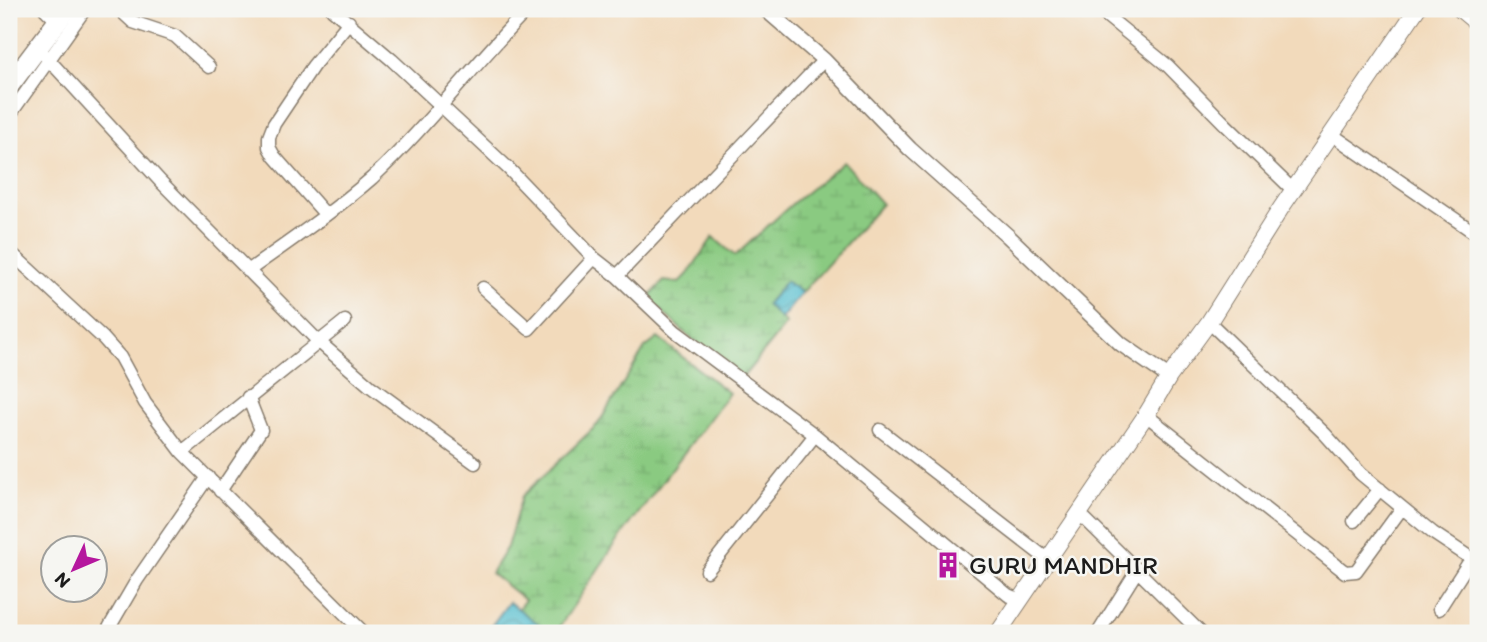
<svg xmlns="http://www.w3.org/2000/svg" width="1487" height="642" viewBox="0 0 1487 642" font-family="Itim,sans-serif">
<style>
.wetland{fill:url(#wetland-marsh);stroke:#53734e;stroke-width:2}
.water{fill:url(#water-waves);stroke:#386d76;stroke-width:2}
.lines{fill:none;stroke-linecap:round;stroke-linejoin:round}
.minor-casing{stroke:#877b6c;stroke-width:15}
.tertiary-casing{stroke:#877b6c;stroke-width:17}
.secondary-casing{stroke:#877b6c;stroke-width:18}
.trunk-casing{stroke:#877b6c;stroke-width:22}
.minor{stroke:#fff;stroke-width:12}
.tertiary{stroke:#fff;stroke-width:14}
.secondary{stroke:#fff;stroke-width:16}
.trunk{stroke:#fff;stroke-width:19}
.labels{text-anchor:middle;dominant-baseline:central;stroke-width:5;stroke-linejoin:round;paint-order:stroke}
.poi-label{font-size:26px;fill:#1c1c1c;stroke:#f6f6f2;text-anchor:start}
</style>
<defs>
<pattern id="wetland-marsh" width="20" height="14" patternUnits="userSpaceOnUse" patternTransform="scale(1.75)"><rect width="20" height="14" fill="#8aca81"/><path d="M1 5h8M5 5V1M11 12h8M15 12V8" fill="none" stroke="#76ad6f"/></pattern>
<pattern id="water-waves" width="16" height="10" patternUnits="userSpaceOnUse" patternTransform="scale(1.75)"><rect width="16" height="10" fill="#53becf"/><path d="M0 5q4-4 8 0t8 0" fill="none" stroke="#449aa7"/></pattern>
</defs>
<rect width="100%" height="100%" fill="#f6f6f2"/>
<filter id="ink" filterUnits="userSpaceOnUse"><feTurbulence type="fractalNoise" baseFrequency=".0143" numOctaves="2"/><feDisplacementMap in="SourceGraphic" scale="14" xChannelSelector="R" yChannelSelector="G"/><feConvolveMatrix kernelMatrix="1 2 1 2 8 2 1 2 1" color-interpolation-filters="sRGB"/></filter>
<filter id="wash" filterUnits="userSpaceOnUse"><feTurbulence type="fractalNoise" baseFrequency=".00686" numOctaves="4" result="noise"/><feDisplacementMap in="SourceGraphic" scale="28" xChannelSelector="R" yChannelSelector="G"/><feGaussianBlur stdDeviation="1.57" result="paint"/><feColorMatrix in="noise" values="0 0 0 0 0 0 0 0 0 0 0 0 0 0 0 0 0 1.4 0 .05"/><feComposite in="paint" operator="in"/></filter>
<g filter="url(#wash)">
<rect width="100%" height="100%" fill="#f2dabb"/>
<path class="wetland" d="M844 162 882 204 802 293 786 281 767 304 786 324 743 377 688 336 648 298 664 281 679 283 687 275 713 237 735 256 793 203Z
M658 338 729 393 616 543 555 633H498L525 600 491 573 507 547 522 496 598 424 645 348Z"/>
<path class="water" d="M786 281 802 293 781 319 766 305Z
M509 602 548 631 546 633H486Z"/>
</g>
<g filter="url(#ink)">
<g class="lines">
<g class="minor-casing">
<path id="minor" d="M45 9 57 21
M119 9 133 22 175 36 209 67
M332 9 392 60 509 169 594 258 617 276 675 331 815 435 1008 595 1020 600
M1103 13 1168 66 1225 124 1293 190
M38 48 161 182 318 341 370 386 475 463
M9 116 85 9
M1331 134 1478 235
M326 215 274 156 269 147V137L274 124 313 66 349 22
M9 251 103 338 120 357 145 403 182 452 364 633
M248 271C290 241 333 212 372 178 428 126 474 64 528 9
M617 276 824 60
M483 288 529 329 594 258
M1209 322 1325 434 1361 474 1433 533 1478 563
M1146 415 1345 572 1356 571 1402 508
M880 430 1048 560
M182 452 345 321
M220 491 261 430 248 397
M1080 514 1201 633
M1354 521 1380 489
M707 571 815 435
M1439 609 1471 559
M106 633 137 580 208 477
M1098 633 1138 569"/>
</g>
<g class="tertiary-casing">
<path id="tertiary" d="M765 9 824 60 910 149 1008 236 1121 344 1169 377"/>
</g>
<g class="secondary-casing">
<path id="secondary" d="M1460 9 1478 24
M998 633 1146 415 1169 377 1209 322 1281 208 1417 9"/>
</g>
<g class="trunk-casing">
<path id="trunk" d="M9 86 67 9"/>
</g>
<use href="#minor" class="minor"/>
<use href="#tertiary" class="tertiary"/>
<use href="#secondary" class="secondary"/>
<use href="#trunk" class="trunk"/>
</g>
</g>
<defs>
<g id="building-bare" transform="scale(2.1)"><path d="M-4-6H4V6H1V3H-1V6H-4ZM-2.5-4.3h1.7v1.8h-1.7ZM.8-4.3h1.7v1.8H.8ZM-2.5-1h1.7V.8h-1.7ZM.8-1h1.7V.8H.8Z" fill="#b5179e" stroke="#f6f6f2" stroke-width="2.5" paint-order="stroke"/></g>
</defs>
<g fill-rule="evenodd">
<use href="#building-bare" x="948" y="565"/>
</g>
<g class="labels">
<g class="poi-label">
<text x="969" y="565">GURU MANDHIR</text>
</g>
</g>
<rect width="1487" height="642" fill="none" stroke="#f6f6f2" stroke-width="35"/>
<g transform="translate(74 569) rotate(226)"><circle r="33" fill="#f6f6f2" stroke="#9f9f9c" stroke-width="2"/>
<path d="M0-5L12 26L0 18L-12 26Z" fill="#b5179e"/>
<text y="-10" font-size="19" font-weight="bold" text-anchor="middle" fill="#1c1c1c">N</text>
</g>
</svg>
